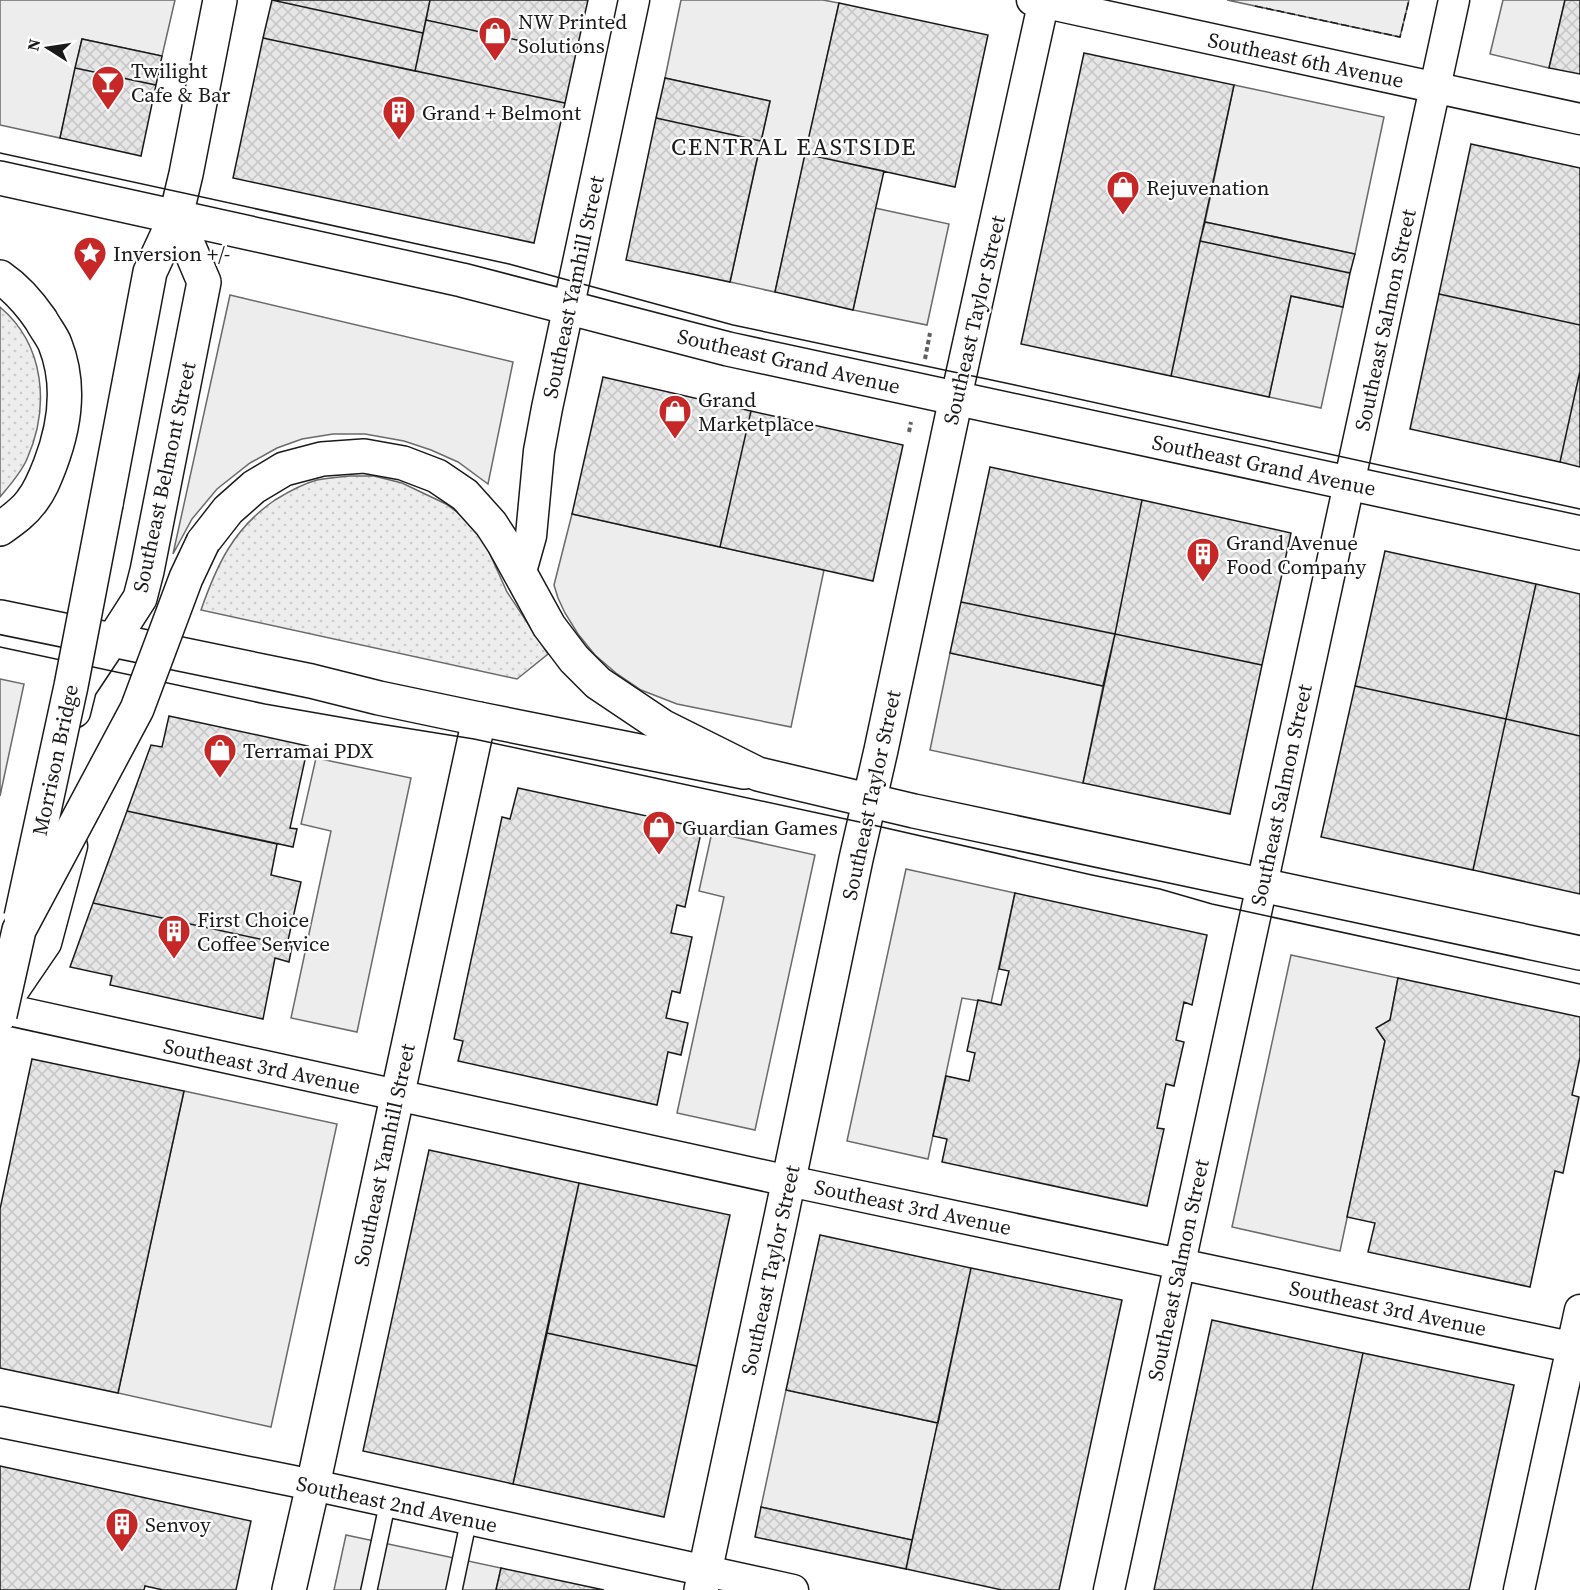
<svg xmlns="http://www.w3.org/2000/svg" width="1580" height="1590" viewBox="0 0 1580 1590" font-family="'Source Serif 4',serif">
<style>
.grass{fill:url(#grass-dots);stroke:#6a6a6a;stroke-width:1.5}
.built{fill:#ededed;stroke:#6a6a6a;stroke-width:1.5}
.building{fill:url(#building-cross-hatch);stroke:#1a1a1a;stroke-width:1.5}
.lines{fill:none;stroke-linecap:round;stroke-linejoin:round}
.service-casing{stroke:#1a1a1a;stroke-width:18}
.minor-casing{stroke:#1a1a1a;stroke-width:33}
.tertiary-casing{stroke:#1a1a1a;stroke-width:36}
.secondary-casing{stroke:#1a1a1a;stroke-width:36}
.primary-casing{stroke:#1a1a1a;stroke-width:36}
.trunk-casing{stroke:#1a1a1a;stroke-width:36}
.path{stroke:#5f5f5f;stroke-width:4;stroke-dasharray:4.5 3;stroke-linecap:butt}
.service{stroke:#fff;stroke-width:15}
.minor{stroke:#fff;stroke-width:30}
.tertiary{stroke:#fff;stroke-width:33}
.secondary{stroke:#fff;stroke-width:33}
.primary{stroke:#fff;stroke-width:33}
.trunk{stroke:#fff;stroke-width:33}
.tram{stroke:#1a1a1a;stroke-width:1.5}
.secondary-bridge-casing{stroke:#1a1a1a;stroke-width:36;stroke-linecap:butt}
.trunk-bridge-casing{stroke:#1a1a1a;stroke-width:36;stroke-linecap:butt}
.secondary-bridge{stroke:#fff;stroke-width:33}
.trunk-bridge{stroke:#fff;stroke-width:33}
.fence{stroke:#1a1a1a;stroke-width:1.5;stroke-dasharray:8 3;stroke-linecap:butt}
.labels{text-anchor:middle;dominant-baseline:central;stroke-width:4.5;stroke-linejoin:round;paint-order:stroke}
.poi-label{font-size:21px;fill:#1a1a1a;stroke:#fff;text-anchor:start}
.street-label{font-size:21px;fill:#1a1a1a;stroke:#fff}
.quarter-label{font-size:24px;letter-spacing:1.5px;fill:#1a1a1a;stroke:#fff}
</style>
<defs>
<pattern id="grass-dots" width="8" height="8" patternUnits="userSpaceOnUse" patternTransform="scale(1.5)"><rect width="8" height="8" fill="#ededed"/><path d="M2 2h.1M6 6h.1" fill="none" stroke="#cbcbcb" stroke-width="1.8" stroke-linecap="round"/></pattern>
<pattern id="building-cross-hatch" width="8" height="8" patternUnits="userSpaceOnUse" patternTransform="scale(1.5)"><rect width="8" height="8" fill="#e6e6e6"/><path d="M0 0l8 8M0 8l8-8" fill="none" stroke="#c5c5c5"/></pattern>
</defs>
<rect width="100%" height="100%" fill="#fff"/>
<path class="grass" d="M0 307C45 345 50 407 27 459 21 473 10 485 0 497Z
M350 476H374L402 483 446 504 468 520 484 541 507 592 548 654 517 679 201 610C217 564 234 528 275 500 288 492 302 484 317 480 328 478 339 477 350 476Z"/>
<path class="built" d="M0 0H175L162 56 82 39 60 138 0 125Z
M681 0H823L839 3 775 292 730 282 770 101 665 78Z
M1227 0H1409L1400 37Z
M1503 0H1565L1549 68 1490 54Z
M1234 85 1384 117 1355 254 1205 222Z
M875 208 949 224 927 325 853 310Z
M230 295 513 362 488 484 458 462 431 450 404 441 365 434H333L302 439 277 448 250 463 217 489 192 519 173 554Z
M1291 296 1343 307 1321 408 1269 397Z
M572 514 824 570 791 727 677 704 641 690 616 673 595 655 578 634 565 613 558 598 554 585Z
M950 653 1103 686 1083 783 930 750Z
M0 679 24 684 0 796Z
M316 758 411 778 357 1032 291 1018 331 831 301 824Z
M712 832 815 855 755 1130 677 1113 724 897 699 891Z
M906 869 1015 893 991 1003 962 998 928 1159 847 1141Z
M1291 955 1398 978 1390 1020 1377 1028 1385 1041 1340 1251 1232 1227Z
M184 1091 337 1124 271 1427 118 1393Z
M786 1390 938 1423 912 1540 761 1507Z
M346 1535 501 1568 496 1590H334Z"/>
<path class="building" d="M272 0H430L423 33Z
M272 0 423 33 415 71 263 38Z
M430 0H588L576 53 426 20Z
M1565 0H1580V74L1549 68Z
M839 3 988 35 955 187 805 154Z
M426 20 576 53 565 103 415 71Z
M263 38 565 103 534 243 233 178Z
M82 39 162 56 156 85 75 68Z
M1084 53 1234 85 1171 376 1021 344Z
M75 68 156 85 141 156 60 138Z
M665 78 770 101 761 141 656 118Z
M656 118 761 141 730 282 626 260Z
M1471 144 1580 168V325L1439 294Z
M805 154 884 171 853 310 775 292Z
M1205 222 1355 254 1350 273 1200 241Z
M1200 241 1350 273 1343 307 1291 296 1269 397 1171 376Z
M1439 294 1580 325V371L1560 462 1410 429Z
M1580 371V467L1560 462Z
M603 377 751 411 720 547 572 514Z
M751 411 903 445 873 581 720 547Z
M990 467 1142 500 1115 634 961 602Z
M1142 500 1291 533 1262 665 1115 634Z
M1385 551 1536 584 1506 719 1355 686Z
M1536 584 1580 594V736L1506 719Z
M961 602 1115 634 1103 686 950 653Z
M1115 634 1262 665 1230 814 1083 783Z
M1355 686 1506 719 1473 870 1321 837Z
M169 716 308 746 290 828 297 829 293 847 127 811 151 745 162 747Z
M1506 719 1580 736V894L1473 870Z
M518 788 702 828 685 907 677 905 671 933 692 937 680 993 672 991 666 1018 688 1023 681 1055 668 1052 657 1105 458 1061 463 1041 454 1039 502 817 510 819Z
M127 811 277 844 271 875 301 882 287 945 93 903Z
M1015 893 1207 935 1192 1005 1184 1002 1176 1040 1184 1042 1174 1086 1166 1084 1157 1128 1164 1129 1147 1206 942 1162 947 1139 933 1136 946 1076 969 1081 975 1053 967 1051 978 1000 1001 1005 1009 971 999 969Z
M93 903 292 946 289 962 275 958 263 1019 110 985 112 976 70 967Z
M1398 978 1580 1017V1057L1572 1095 1579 1097 1563 1173 1555 1171 1530 1287 1368 1252 1375 1223 1347 1217 1385 1041 1376 1028 1390 1020Z
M32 1059 184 1091 118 1393 0 1368V1209Z
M429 1150 579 1183 513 1484 363 1451Z
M579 1183 730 1215 697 1366 547 1333Z
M820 1235 971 1268 938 1423 786 1390Z
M971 1268 1122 1300 1059 1590H1002L906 1569Z
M1212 1320 1363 1353 1312 1590H1154Z
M547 1333 697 1366 664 1517 513 1484Z
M1363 1353 1514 1385 1469 1590H1312Z
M0 1466 251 1521 236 1590H163L145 1586 144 1590H0Z
M761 1507 912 1540 906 1569 755 1537Z
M501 1568 604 1590H496Z"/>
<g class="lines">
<g class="service-casing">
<path id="service" d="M369 1590 388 1501
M454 1590 469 1519"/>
</g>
<g class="minor-casing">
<path id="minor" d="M1032 0 1580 119
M956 398 1044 0
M520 575 531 536 539 451 547 408 634 0
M75 712 81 688 113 640
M3 1006 46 943 72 846
M0 1008 789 1181 1580 1349
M0 1422 313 1485 793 1590
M1109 1590 1454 0
M1519 1590 1580 1310"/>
</g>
<g class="tertiary-casing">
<path id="tertiary" d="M113 640 140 598 147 571 204 282 176 216
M289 1590 313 1485 479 719
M701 1590 780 1222 856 859 881 750 956 398"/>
</g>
<g class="secondary-casing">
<path id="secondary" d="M106 504 150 272 176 216 186 174 220 0"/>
</g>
<g class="primary-casing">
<path id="primary" d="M0 617 311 681 379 698 479 719 744 772"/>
</g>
<g class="trunk-casing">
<path id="trunk" d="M0 178 462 280 728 349 1580 533
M0 277C16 288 30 304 41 320 45 328 52 336 55 344 71 384 65 426 50 465 45 478 40 491 31 502 23 513 11 521 0 529
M203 542 228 510 254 487 284 469 322 459 364 456 403 463 437 476 465 495 491 524 504 544 549 626 574 659 598 683 662 726 758 774 914 811 1580 953"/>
</g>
<path class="path" d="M925 359 930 333
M909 432 911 422"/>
<use href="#service" class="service"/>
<use href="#minor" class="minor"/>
<use href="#tertiary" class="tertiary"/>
<use href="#secondary" class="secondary"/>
<use href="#primary" class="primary"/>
<use href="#trunk" class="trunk"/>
<path class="tram" d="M0 153 509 264 733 325 1015 385 1580 509
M0 647 265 704 374 723 474 739 864 823 1092 875 1160 889 1212 904 1580 984"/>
<g class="secondary-bridge-casing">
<path id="secondary-bridge" d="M21 917 71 686 106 504"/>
</g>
<g class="trunk-bridge-casing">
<path id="trunk-bridge" d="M0 1015 19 930 137 709 186 578 203 542"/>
</g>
<use href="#secondary-bridge" class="secondary-bridge"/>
<use href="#trunk-bridge" class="trunk-bridge"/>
<path class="fence" d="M1255 6 1400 37 1409 0"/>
</g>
<defs>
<g id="shop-pin" transform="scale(1.725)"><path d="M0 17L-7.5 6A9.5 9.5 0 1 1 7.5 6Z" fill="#c62828" stroke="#fff"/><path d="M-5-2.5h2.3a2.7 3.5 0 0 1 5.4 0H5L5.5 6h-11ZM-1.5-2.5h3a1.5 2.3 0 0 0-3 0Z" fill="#fff"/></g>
<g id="bar-pin" transform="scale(1.725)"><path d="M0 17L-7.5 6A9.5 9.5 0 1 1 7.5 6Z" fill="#c62828" stroke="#fff"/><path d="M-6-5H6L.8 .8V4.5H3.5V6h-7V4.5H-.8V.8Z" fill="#fff"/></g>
<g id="building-pin" transform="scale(1.725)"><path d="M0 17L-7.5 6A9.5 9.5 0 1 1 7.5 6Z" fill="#c62828" stroke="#fff"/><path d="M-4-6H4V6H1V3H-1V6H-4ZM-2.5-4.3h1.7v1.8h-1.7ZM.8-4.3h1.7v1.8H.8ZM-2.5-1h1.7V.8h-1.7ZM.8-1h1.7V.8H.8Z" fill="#fff"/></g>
<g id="sight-pin" transform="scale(1.725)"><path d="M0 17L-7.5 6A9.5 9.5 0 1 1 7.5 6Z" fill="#c62828" stroke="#fff"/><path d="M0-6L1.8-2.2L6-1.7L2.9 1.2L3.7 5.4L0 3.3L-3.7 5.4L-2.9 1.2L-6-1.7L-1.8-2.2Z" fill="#fff"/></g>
</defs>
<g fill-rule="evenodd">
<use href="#shop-pin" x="495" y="33"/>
<use href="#bar-pin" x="108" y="82"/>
<use href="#building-pin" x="399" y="112"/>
<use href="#shop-pin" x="1123" y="187"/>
<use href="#sight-pin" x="90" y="253"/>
<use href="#shop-pin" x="675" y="411"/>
<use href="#building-pin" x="1203" y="554"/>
<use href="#shop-pin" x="220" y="750"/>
<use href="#shop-pin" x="659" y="827"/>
<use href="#building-pin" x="174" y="931"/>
<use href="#building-pin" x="122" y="1524"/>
</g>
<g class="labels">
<g class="poi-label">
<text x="518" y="21">NW Printed<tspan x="518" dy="24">Solutions</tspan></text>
<text x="131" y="70">Twilight<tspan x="131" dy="24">Cafe &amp; Bar</tspan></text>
<text x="422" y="112">Grand + Belmont</text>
<text x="1146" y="187">Rejuvenation</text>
<text x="113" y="253">Inversion +/-</text>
<text x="698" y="399">Grand<tspan x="698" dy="24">Marketplace</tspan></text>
<text x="1226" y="542">Grand Avenue<tspan x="1226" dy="24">Food Company</tspan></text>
<text x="243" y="750">Terramai PDX</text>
<text x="682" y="827">Guardian Games</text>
<text x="197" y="919">First Choice<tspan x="197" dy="24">Coffee Service</tspan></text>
<text x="145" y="1524">Senvoy</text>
</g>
<g class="street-label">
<text transform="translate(1306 60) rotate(12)">Southeast 6th Avenue</text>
<text transform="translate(573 287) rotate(-78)">Southeast Yamhill Street</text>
<text transform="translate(974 320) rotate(-77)">Southeast Taylor Street</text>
<text transform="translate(1385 320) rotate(-78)">Southeast Salmon Street</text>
<text transform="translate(789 361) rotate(13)">Southeast Grand Avenue</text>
<text transform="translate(1264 465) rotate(12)">Southeast Grand Avenue</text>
<text transform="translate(164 477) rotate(-78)">Southeast Belmont Street</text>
<text transform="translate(55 760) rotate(-78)">Morrison Bridge</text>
<text transform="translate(871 795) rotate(-78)">Southeast Taylor Street</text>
<text transform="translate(1281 795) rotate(-78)">Southeast Salmon Street</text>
<text transform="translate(262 1066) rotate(12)">Southeast 3rd Avenue</text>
<text transform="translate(384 1155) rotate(-78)">Southeast Yamhill Street</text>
<text transform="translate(913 1207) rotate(12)">Southeast 3rd Avenue</text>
<text transform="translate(770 1270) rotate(-78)">Southeast Taylor Street</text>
<text transform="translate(1178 1270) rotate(-78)">Southeast Salmon Street</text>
<text transform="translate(1388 1308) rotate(12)">Southeast 3rd Avenue</text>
<text transform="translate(397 1504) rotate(12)">Southeast 2nd Avenue</text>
</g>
<g class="quarter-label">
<text x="794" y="146">CENTRAL EASTSIDE</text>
</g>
</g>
<g transform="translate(48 48) rotate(282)" stroke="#ffffff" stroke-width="4.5" paint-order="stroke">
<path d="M0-4.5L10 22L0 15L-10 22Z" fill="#1a1a1a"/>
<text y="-9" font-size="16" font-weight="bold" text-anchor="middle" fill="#1a1a1a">N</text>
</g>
</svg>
